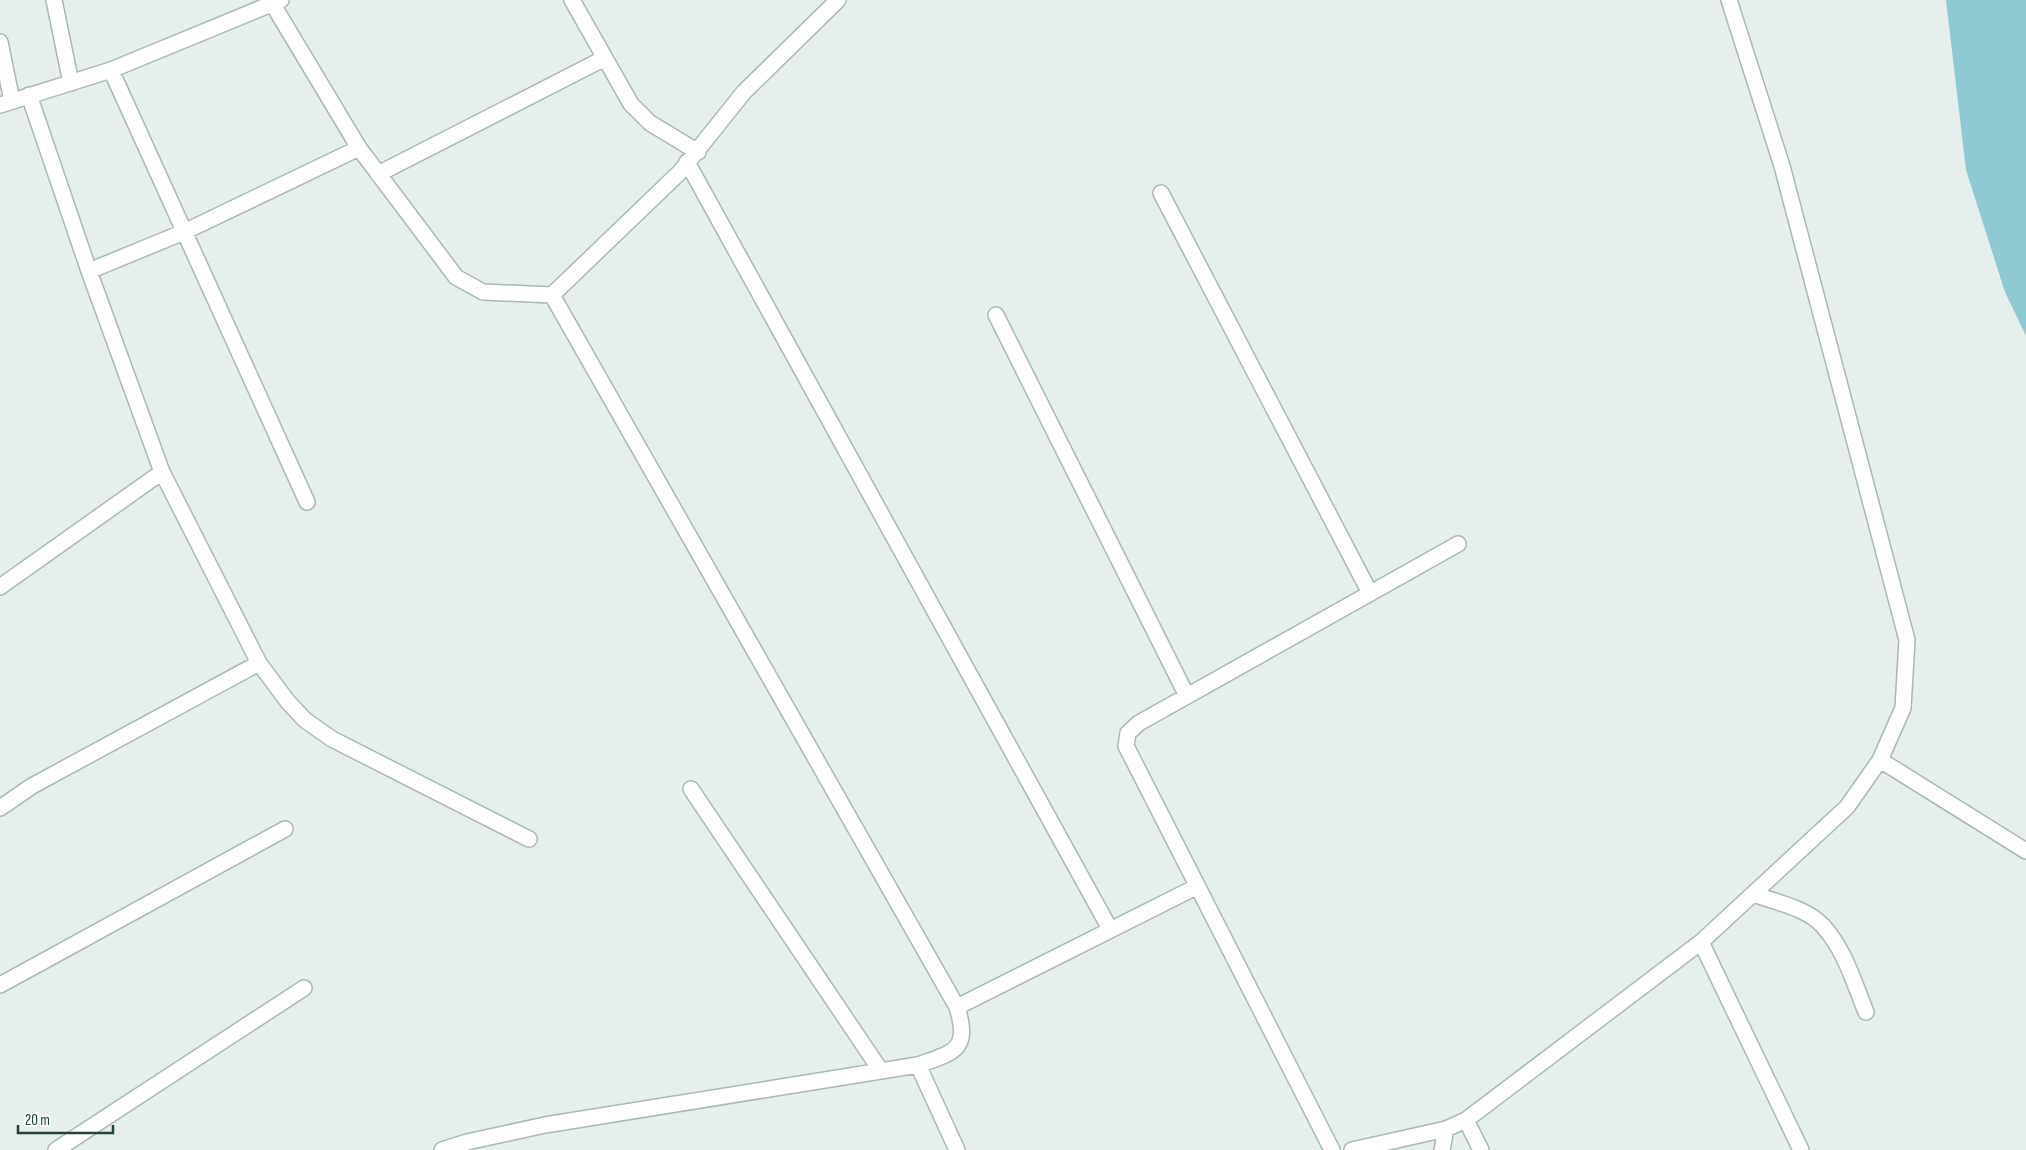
<svg xmlns="http://www.w3.org/2000/svg" width="2026" height="1150" viewBox="0 0 2026 1150" font-family="'Sofia Sans Condensed',sans-serif">
<style>
.water{fill:#8ec9d4}
.lines{fill:none;stroke-linecap:round;stroke-linejoin:round}
.minor-casing{stroke:#a8b8b2;stroke-width:18}
.minor{stroke:#fff;stroke-width:15}
</style>
<rect width="100%" height="100%" fill="#e6efeb"/>
<path class="water" d="M1946 0H2026V336L2005 292 1966 170Z"/>
<g class="lines">
<g class="minor-casing">
<path id="minor" d="M54 0 71 83
M572 0 631 104 650 123 698 152
M272 3 359 148 456 277 483 292 552 295 680 172 744 92 838 0
M0 42 12 101
M111 70 307 502
M29 95 89 271 162 472 259 663 288 702 305 720 332 739 529 839
M0 105 111 70 281 0
M687 162 1110 929
M378 174 603 59
M1161 193 1370 593
M89 271 184 232 359 148
M996 315 1187 696
M0 587 162 472
M1880 760 2026 851
M691 789 881 1071
M0 808 32 786 259 663
M1753 894C1775 902 1807 908 1823 926 1845 950 1854 983 1866 1012
M1701 942 1801 1150
M0 985 285 829
M957 1007 1196 887
M918 1065 957 1150
M1466 1120 1481 1150
M56 1150 304 988
M442 1150 467 1142 545 1125 918 1065C955 1052 970 1050 957 1007L552 295
M1332 1150 1126 746 1128 733 1139 723 1458 544
M1352 1150 1446 1129 1466 1120 1701 942 1847 807 1880 760 1903 708 1907 640 1782 166 1729 0
M1442 1150 1446 1129"/>
</g>
<use href="#minor" class="minor"/>
</g>
<path d="M18 1125v8h95v-8" fill="none" stroke="#24423a" stroke-width="2.5"/>
<text x="25" y="1125" font-size="15" fill="#24423a" stroke="#f7fbf9" stroke-width="4" paint-order="stroke">20 m</text>
</svg>
